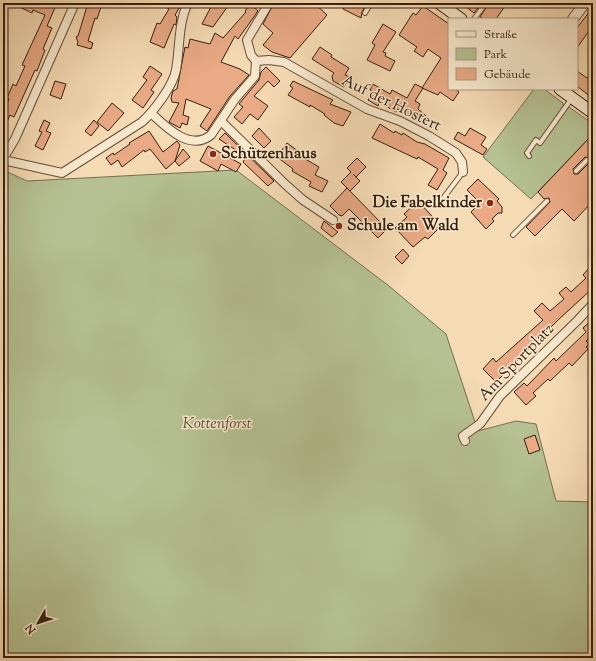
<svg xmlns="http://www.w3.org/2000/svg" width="596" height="661" viewBox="0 0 596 661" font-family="'Sorts Mill Goudy',serif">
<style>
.green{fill:#b5c192;stroke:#767050}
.building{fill:#e9aa85;stroke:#361f0e;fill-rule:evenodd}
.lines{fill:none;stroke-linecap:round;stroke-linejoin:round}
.service-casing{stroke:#664e38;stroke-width:6}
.minor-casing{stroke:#664e38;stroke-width:10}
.tertiary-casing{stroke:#664e38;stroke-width:12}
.secondary-casing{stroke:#361f0e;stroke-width:13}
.service{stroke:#f8e8ce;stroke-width:4}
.minor{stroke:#f8e8ce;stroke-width:8}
.tertiary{stroke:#f8e8ce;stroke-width:10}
.secondary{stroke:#f8e8ce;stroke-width:11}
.poi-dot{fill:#8f2418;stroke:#f8e8ce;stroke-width:1.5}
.labels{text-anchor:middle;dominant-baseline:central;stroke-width:3;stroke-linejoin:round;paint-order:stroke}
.street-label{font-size:16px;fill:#361f0e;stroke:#f8e8ce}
.poi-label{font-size:16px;font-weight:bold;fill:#361f0e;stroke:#f8e8ce;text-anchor:start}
.park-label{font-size:16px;font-style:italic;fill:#5c5036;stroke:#f8e8ce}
</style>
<rect width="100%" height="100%" fill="#f5dbb4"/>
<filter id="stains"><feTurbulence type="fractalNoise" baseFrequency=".005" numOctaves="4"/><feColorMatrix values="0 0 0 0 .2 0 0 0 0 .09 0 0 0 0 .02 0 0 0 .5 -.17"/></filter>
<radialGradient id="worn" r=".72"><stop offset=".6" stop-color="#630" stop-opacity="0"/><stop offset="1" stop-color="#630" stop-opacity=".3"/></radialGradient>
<path class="green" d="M534 89H544L563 103V105L567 108 569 107 593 124V134L531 199 483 157Z
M3 170 27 181 236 170 389 286 446 334 478 431 516 421 536 424 556 501 593 502V658H3Z"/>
<path class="building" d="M11 3H57L47 26 52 28 43 49 45 50 37 71 35 70 14 117 10 115 3 131V113L9 99 7 98 13 84 16 86 25 66 22 65 45 15 33 10 32 13Z
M88 3H99L98 6 101 7 97 19 95 18 88 41 93 43 91 49 77 45 78 42 76 37 78 36Z
M158 3H182L175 15 177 17 176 25 174 24 164 48 150 42 157 23 160 24 169 9Z
M213 3H230L213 27 202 24Z
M274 3H314L327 15 290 58 272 52 263 45 273 33 263 24Z
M346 3H367L362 12 361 18 343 9Z
M461 3H482L474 13Z
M489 3H507L496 19H484L480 17Z
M250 4 258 11 238 39 235 36 221 62 240 69 249 75 230 96 207 131 200 126 211 109 186 99 183 115 189 117 187 125 182 123 180 128 169 122 179 103 172 102 171 98 173 91 177 89 185 47 188 48 190 39 210 44 215 33 223 38 246 12 245 11Z
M423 6 449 24V89H455L459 92 453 101 440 92 438 95 422 88 441 58 428 49 423 57 414 51 417 47 399 35 413 13 416 15Z
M593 7V25L577 48V28Z
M383 24 396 32 383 52 386 53 385 56 395 61 390 71 367 60 375 45 372 43Z
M320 47 332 55 331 57 349 68 345 75 350 77 344 87 333 81 332 76 334 73 312 59Z
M150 66 162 74 151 90 154 92 143 108 132 100 147 80 143 77Z
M266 67 280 81 274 87 268 81 254 96 268 106 258 120 250 114 242 124 234 117 243 107 239 104 259 80 261 72Z
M577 71 587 78 593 71V99L577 86Z
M55 81 66 84 61 99 50 95Z
M293 81 333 100 330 104 351 112 343 126 334 123 324 115 325 114 310 105V107L288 95 293 88 290 86Z
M373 84 390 94 392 90 407 98 415 84 423 88 415 101 420 104 418 109 426 116 415 113 412 118 397 109 396 112 379 102 378 106 368 100 373 92 370 90Z
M112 103 124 113 108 131 97 122Z
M44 120 50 123 46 131 51 133 43 150 35 146 42 132 39 131Z
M94 120 99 126 91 136 85 131Z
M380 124 394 133 395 131 402 135 403 133 417 142 425 144 449 158 443 170 447 173 437 190 428 185 438 169 418 157 417 159 372 138Z
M259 128 271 141 264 148 252 136Z
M470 128 486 137 481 145 487 149 483 155 454 139 458 132 465 136Z
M149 131 163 152 177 141 180 145 175 161 166 169 150 149 145 152 144 150 122 167 118 160 111 165 106 158 113 153 114 155 130 144 129 143Z
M225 133 274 181 268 186 243 162 246 157 219 139Z
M593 134V201L574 221 562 209 535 236 526 227 550 202 549 198 544 199 538 192ZM585 157 590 158V162L578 174H574L573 169Z
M287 143 302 154 300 156 319 167 315 175 328 181 322 192 309 186 311 182 292 171 293 169 277 157Z
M208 146 241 164 236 172 221 164 218 171 200 161Z
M183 149 190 157 179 166 175 161Z
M357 158 366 167 356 177 353 174 360 181 350 191 341 182 351 172 347 168Z
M478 179 499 199 497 201 502 207V213H498L492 219 494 221 486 229 471 212 480 203 467 190Z
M347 188 387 229 378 238 349 209 342 216 339 215 330 206Z
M418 201 441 226 428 239 425 237 413 247 395 228 407 217 404 214Z
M324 221 338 232 332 237 321 228Z
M403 249 409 256 402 264 395 257Z
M589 268 593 272V288L558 320 496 382 483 369 493 358 496 362 543 320 534 311 542 303 550 311 564 299 559 293 566 287 571 292 586 278 583 275Z
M593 319V339L591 337 586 341 589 344 586 347 588 349 572 366 569 363 550 381 548 379 533 393 536 396 526 405 514 392 524 383 527 386 554 358 556 361 586 332 583 328Z
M535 435 540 450 529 454 524 439Z"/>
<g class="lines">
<g class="service-casing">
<path id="service" d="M365 13 371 3
M474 19 486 3
M529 156 527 153 536 140 540 143 572 98
M576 171 587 160
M438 205 463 172
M513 235 547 201"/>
</g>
<g class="minor-casing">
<path id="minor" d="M256 61 269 60 284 62 367 109 400 121 429 136 456 153 462 162 463 172
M151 113C166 127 190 152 211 135L235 99 255 76 256 61 251 55 247 40 269 3
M221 121 285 184 303 200 333 220
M3 159 15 139 75 3
M3 160 62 173 142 122C154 111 173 86 176 70 180 48 178 23 188 3
M465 441 463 436 480 424 500 396 577 321 593 304"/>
</g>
<g class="tertiary-casing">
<path id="tertiary" d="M573 19 585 3"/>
</g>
<g class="secondary-casing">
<path id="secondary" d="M439 3 461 19
M560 89 593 113"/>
</g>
<use href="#service" class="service"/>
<use href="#minor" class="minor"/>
<use href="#tertiary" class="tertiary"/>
<use href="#secondary" class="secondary"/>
</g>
<g class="poi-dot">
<circle cx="213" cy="154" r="4"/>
<circle cx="490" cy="203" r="4"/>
<circle cx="339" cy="226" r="4"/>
</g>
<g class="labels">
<g class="street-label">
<text transform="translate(391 104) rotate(26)">Auf der Hostert</text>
<text transform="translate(517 363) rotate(-46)">Am Sportplatz</text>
</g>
<g class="poi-label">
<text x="221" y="154">Schützenhaus</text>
<text x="482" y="203" text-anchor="end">Die Fabelkinder</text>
<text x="347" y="226">Schule am Wald</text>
</g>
<g class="park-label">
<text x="217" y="424">Kottenforst</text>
</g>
</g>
<rect width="596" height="661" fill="none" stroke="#f5dbb4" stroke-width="16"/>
<rect x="4" y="4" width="588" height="653" fill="none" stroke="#361f0e" stroke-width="2"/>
<rect x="8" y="8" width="580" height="645" fill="none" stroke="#361f0e"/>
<rect x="448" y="18" width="130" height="72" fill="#f8e8ce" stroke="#aa9881"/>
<rect x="456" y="31" width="20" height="6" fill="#f8e8ce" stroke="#aa9881"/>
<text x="484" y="38" font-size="12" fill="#361f0e">Straße</text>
<rect x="456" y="48" width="20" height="12" fill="#b5c192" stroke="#aa9881"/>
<text x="484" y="58" font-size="12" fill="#361f0e">Park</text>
<rect x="456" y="68" width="20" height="12" fill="#e9aa85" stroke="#aa9881"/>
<text x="484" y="78" font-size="12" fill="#361f0e">Gebäude</text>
<g transform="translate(38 623) rotate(231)" stroke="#f8e8ce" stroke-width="3" paint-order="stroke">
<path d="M0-3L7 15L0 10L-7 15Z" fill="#361f0e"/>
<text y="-6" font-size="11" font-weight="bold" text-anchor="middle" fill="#361f0e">N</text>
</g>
<rect width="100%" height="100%" filter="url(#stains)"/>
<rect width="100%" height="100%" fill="url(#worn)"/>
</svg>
